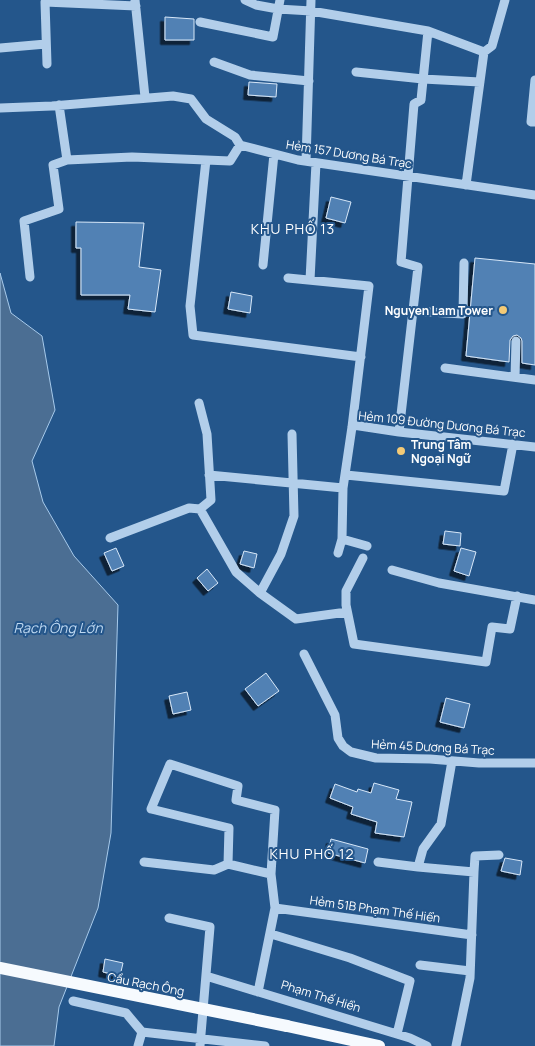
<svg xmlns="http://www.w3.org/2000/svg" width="535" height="1046" viewBox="0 0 535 1046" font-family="Manrope,sans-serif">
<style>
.water{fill:#4b6e93;stroke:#a7caeb}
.building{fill:#5181b4;stroke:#d7e7f8;filter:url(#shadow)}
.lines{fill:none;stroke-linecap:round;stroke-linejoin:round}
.minor{stroke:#b2ceea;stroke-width:9}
.major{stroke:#f6fafe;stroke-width:12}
.major-bridge{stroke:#f6fafe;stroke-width:12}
.poi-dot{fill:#f4ca76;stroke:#24568b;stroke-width:2}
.labels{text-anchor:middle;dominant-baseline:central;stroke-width:4;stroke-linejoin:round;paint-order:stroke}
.street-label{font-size:12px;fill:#fff;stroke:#24568b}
.poi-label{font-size:12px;font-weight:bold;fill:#fff;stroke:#24568b;text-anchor:end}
.neighbourhood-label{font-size:14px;letter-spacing:1px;fill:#fff;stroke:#24568b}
.water-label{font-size:14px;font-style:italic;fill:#bed8f1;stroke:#24568b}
</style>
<defs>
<filter id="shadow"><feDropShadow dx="-4.5" dy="4.5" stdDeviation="0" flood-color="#0009"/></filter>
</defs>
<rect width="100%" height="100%" fill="#24568b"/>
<path class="water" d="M0 273 11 313 42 336 55 410 32 461 43 502 74 556 118 605 111 833 98 908 59 1007 54 1046H0Z"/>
<path class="building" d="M165 17 194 19V40H165Z
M249 82 277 84 276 97 248 95Z
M331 197 351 202 345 223 326 218Z
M76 222 144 223 139 267 161 270 155 312 128 309 130 295H81V248H76Z
M475 258 535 264V365L522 363V341L521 338 517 335 513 336 510 340 509 362 466 356Z
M231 292 252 296 250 313 228 309Z
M445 531 461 533 460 546 443 544Z
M116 548 124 566 112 571 104 553Z
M461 548 476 552 469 576 454 571Z
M244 551 257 554 254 568 240 564Z
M207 569 218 583 208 591 197 578Z
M266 673 279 691 258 706 245 689Z
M187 692 191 710 173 714 169 696Z
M446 698 470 704 464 728 440 722Z
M374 783 399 790 396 799 412 802 404 837 375 833 377 822 351 814 353 807 330 798 335 784 357 792 358 789 371 793Z
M331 839 368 849 365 863 328 853Z
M505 858 522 861 520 875 501 871Z
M105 959 123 963 120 976 103 972Z"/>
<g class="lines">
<path class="minor" d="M135 0 145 97
M245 0 256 5 278 9 311 11 428 31 484 52
M200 22 273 37 280 0
M0 48 46 44
M214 62 250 75 309 81
M47 64 45 2 136 6
M356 72 423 79 480 82
M535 80 531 122H535
M59 105 67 160
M0 108 52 106 173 96 191 99 206 119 235 137 240 145 298 160 535 195
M240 145 230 161 206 160 190 306 193 335 361 357
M306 161 311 0
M466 185 484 52 492 46 505 0
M263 265 274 154
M30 277 24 221 59 209 53 165 67 160 132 157 206 160
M288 278 369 286 352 427 343 488 342 539 338 553
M310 280 316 163
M413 311 463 314 464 263
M445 368 535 380
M515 377 516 341
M199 403 207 434 211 500 200 509
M353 425 399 432 535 447
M399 432 418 267 401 262 414 104 421 100 428 31
M209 475 343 488
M346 475 504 491 513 444
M110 538 189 508 200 509 236 572 260 593 296 619 347 612
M342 539 367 546
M363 558 346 591V605L354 644 486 662 492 627 510 629 517 596
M392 570 439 583 535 600
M260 593 281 554 294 516 292 434
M304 654 335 715 338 738 343 746 351 752 376 758 430 759 479 763H535
M452 761 441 824 423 849 418 867 474 872 470 978 456 1046
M144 862 214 870 228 864
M378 862 418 867
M474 872 475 856 499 855
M275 908 472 935
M169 918 210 927 200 1046
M271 934 350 958 410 981 397 1034
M420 965 470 971
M206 976 410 1038 427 1046
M258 992 275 908 271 874 275 810 236 800 238 786 170 764 151 809 229 828 228 864 271 874
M73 1001 126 1013 142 1032 265 1046
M138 1046 142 1032"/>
<path class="major" d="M287 1026 379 1046"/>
<path class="major-bridge" d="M0 968 287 1026"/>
</g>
<g class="poi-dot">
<circle cx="503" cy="310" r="5"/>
<circle cx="401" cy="451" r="5"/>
</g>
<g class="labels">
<g class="street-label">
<text transform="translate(349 154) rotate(9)">Hẻm 157 Dương Bá Trạc</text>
<text transform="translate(442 424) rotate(6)">Hẻm 109 Đường Dương Bá Trạc</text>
<text transform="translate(433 747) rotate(3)">Hẻm 45 Dương Bá Trạc</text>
<text transform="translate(375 909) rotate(8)">Hẻm 51B Phạm Thế Hiển</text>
<text transform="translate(146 984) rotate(11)">Cầu Rạch Ông</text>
<text transform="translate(321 996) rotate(17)">Phạm Thế Hiển</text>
</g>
<g class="poi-label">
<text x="493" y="310">Nguyen Lam Tower</text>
<text x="411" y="444" text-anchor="start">Trung Tâm<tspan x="411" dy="14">Ngoại Ngữ</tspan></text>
</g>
<g class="neighbourhood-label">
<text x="293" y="228">KHU PHỐ 13</text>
<text x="312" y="853">KHU PHỐ 12</text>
</g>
<g class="water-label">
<text x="58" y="627">Rạch Ông Lớn</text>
</g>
</g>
</svg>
